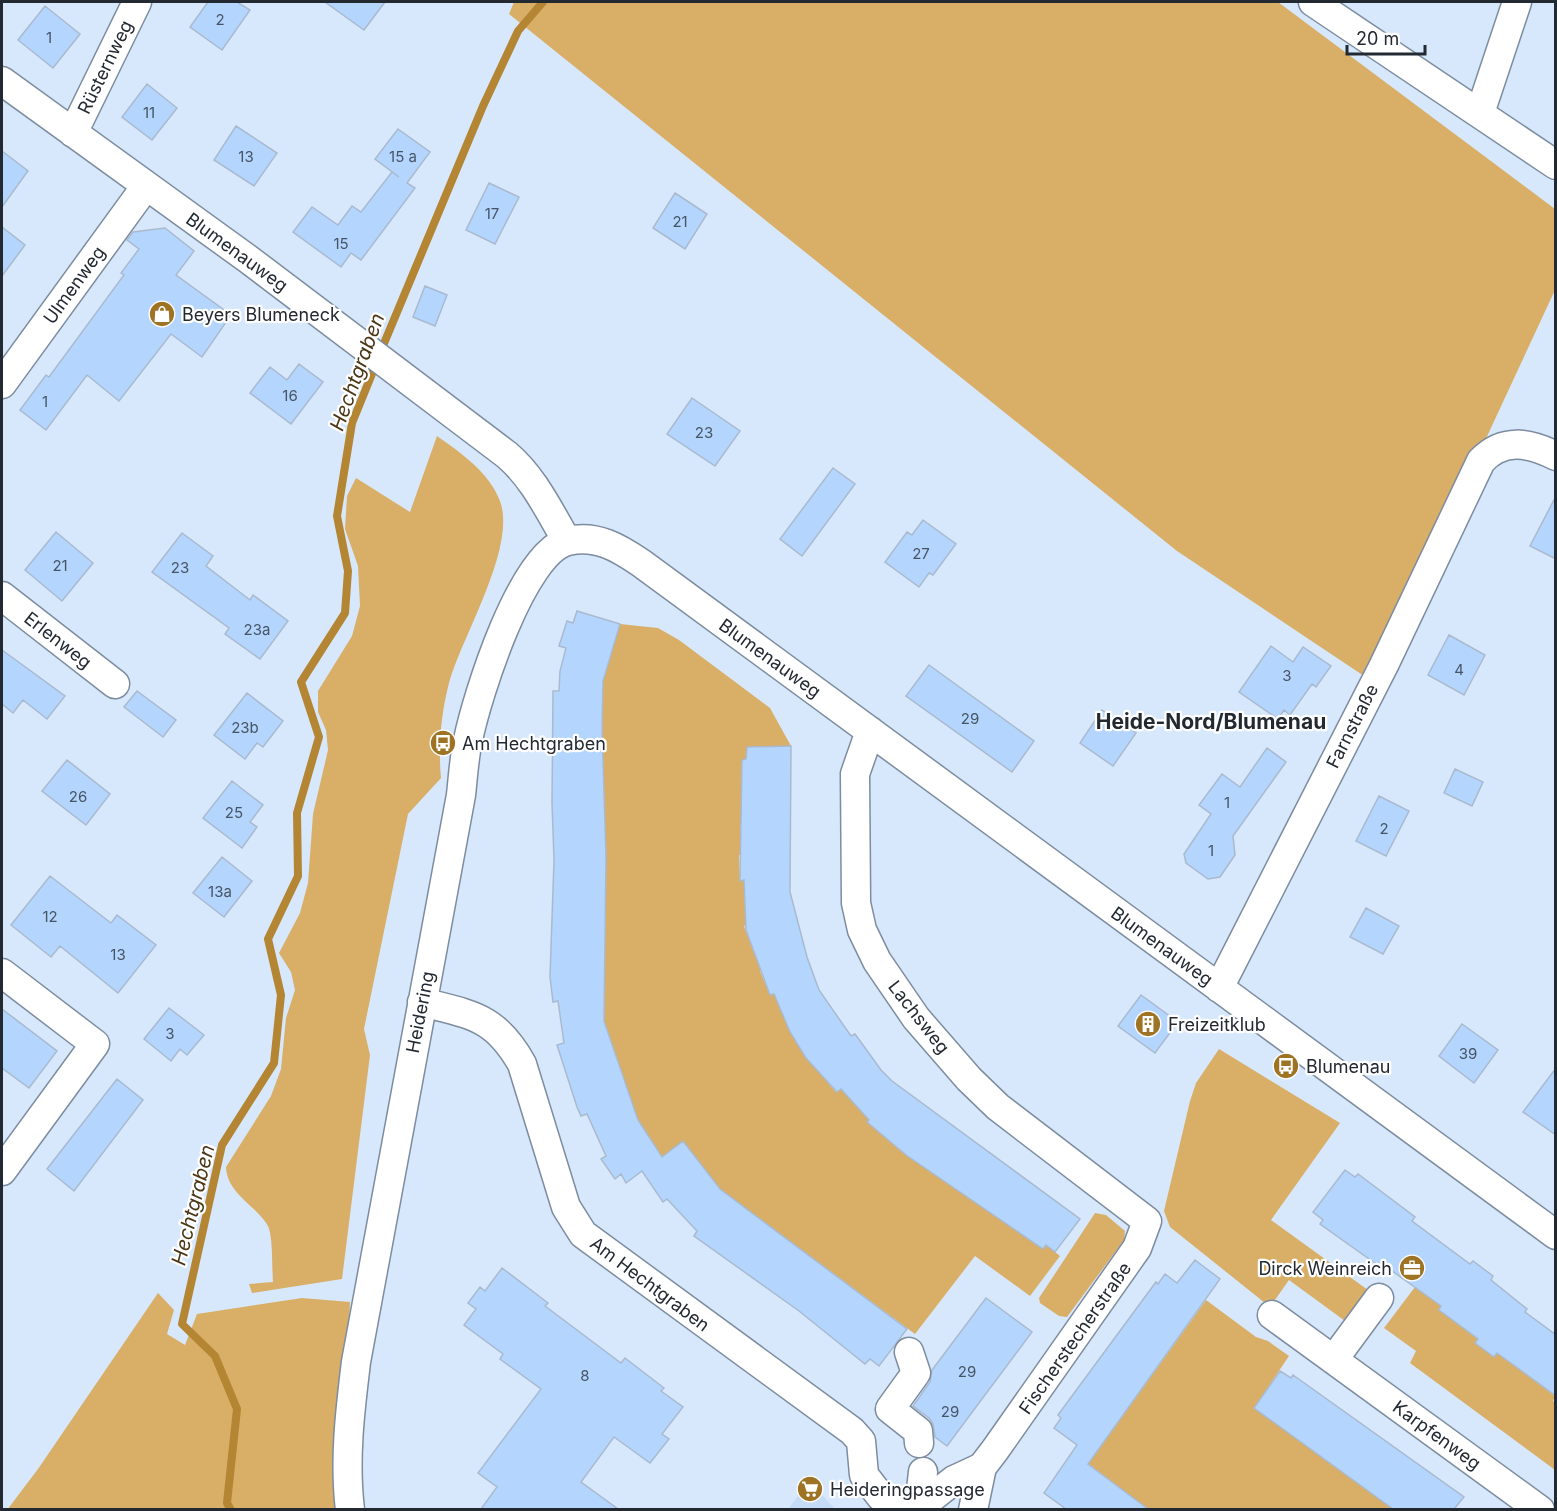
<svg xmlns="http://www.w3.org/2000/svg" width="1557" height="1511" viewBox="0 0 1557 1511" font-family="Inter,sans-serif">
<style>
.built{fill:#c6dcf6}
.green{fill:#d9ae67}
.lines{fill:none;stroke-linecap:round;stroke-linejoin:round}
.stream{stroke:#b48532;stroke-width:8}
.building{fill:#b3d5fe;stroke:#aabace;stroke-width:1.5}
.minor-casing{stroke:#7d8c9f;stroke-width:31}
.minor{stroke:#fff;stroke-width:28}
.labels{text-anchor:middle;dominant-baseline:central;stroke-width:4.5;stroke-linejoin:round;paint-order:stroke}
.number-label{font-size:15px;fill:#475464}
.street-label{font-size:18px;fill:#232931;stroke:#fff}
.poi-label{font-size:18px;fill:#232931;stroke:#fff;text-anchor:start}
.water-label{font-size:20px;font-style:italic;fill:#4a3614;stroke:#fff}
.quarter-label{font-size:21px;font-weight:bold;fill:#232931;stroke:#fff}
</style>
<rect width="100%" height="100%" fill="#d7e8fc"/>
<path class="built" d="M809 1482H810L835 1509H788Z"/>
<path class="green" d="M514 2H1278L1555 209V290L1373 682 1177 551 509 14Z
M437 436C461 453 489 472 500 501 517 547 462 636 449 683 441 714 438 747 441 778L408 814 364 1029 370 1055 342 1279 252 1293 249 1284 273 1282C272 1269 273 1236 268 1226 256 1205 227 1194 226 1167L271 1096 281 1069 286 1018 295 990 291 972 279 953 300 913 308 883 313 814 328 750 326 730 318 712V691L352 636 360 606 358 566 345 529 347 496 356 478 410 512Z
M620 624 658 628 679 640 770 708 791 746 742 760 741 781 745 782 740 831H744V855H739L740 880H744L750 924 744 926 754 953 765 968 760 971 770 995 775 993C793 1038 804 1056 836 1092L841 1089 870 1118 868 1122 906 1155 1043 1249 1046 1245 1060 1256 1030 1296 975 1256 915 1334 720 1189 683 1142 662 1157 638 1120 604 1021 606 856 602 729 603 681Z
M1219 1049 1340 1123 1271 1220 1379 1298 1356 1329 1289 1280 1270 1307 1170 1227 1164 1211 1190 1101 1196 1083Z
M1095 1213 1106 1215 1125 1231 1124 1240 1067 1317 1059 1316 1040 1303 1039 1298Z
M1415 1287 1441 1306 1439 1310 1457 1323 1471 1328 1468 1332 1478 1339 1475 1343 1494 1357 1497 1353 1555 1396 1553 1401 1556 1403 1555 1470 1410 1363 1416 1351 1384 1328Z
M158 1293 174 1310 167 1334 185 1345 197 1314 302 1298 350 1302 340 1491 342 1509 7 1510 38 1469Z
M1206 1300 1256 1337 1268 1341 1289 1356 1254 1408 1393 1509H1143L1139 1506 1140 1503 1082 1459 1094 1456Z"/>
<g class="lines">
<path class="stream" d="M380 353 483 106 518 31 543 2
M231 1510 227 1503 237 1409 215 1356 182 1324 222 1145 274 1063 281 995 268 939 298 876 297 813 319 737 301 682 345 613 348 571 337 516 352 423 376 364"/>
</g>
<path class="building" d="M208 2H237L250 10 222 50 190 27Z
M325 2H385L364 30Z
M45 6 80 34 53 68 18 40Z
M147 84 177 108 152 140 122 117Z
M236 126 277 153 254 186 214 160Z
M398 129 430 152 407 183 415 188 361 260 351 253 341 267 293 232 312 207 338 225 352 206 361 212 392 172 399 177 375 159Z
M2 151 28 171 2 207Z
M489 183 519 197 495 244 466 230Z
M675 193 707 214 685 249 653 228Z
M2 227 25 245 2 276Z
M165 228 194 251 176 275 231 315 202 357 171 334 119 401 87 375 46 430 20 410 46 375 49 377 124 275 121 273 139 249 127 240 133 232Z
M425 286 447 295 435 326 413 317Z
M299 364 323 382 291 424 250 393 270 367 287 380Z
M692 398 740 431 715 466 667 434Z
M833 468 855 484 802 556 780 539Z
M1556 496V559L1530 546Z
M923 520 956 544 933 575 929 573 919 587 885 562 907 532 912 535Z
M56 532 93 563 62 601 25 570Z
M182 533 213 556 206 566 250 600 253 595 288 621 260 659 225 634 229 628 152 572Z
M577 611 620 624 603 681 602 729 606 856 604 1021 638 1120 662 1157 683 1141 720 1189 907 1329 879 1366 870 1359 865 1364 799 1311 694 1236 697 1231 667 1199 663 1202 642 1171 626 1183 621 1174 615 1179 601 1159 606 1156 587 1114 581 1116 577 1107 557 1045 564 1043 558 1001 553 1002 550 977 554 860 552 803 553 691H559L560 671 566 648 559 646 567 621 573 623Z
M1449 635 1485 655 1464 695 1428 675Z
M1271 646 1293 662 1303 647 1331 666 1316 687 1312 684 1290 715 1284 710 1278 719 1239 692Z
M2 650 65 696 47 719 23 700 13 713 2 704Z
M929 665 1034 741 1012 772 906 696Z
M137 691 176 720 163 737 124 707Z
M247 693 283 721 263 747 257 743 245 759 214 735Z
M1102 710 1136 733 1113 766 1080 743Z
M791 746 790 892 807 957 819 990 851 1036 855 1034 881 1070 892 1081 1080 1219 1055 1252 1046 1245 1043 1249 906 1155 867 1122 869 1120 841 1089 837 1092 806 1058 790 1032 774 994 770 995 746 930 744 880 740 881 742 760 746 759 747 747Z
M1267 748 1286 762 1233 836 1235 855 1220 877 1208 879 1186 863 1184 854 1211 814 1199 805 1222 774 1240 787Z
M67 760 110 794 86 825 42 791Z
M1455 769 1483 782 1472 806 1444 793Z
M232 781 263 805 250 822 257 827 242 848 203 818Z
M1379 796 1409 811 1386 856 1356 841Z
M222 857 252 881 224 917 193 893Z
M50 876 111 923 117 915 156 945 118 993 60 946 51 957 11 925Z
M1366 908 1399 926 1383 954 1350 937Z
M1141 995 1178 1022 1155 1053 1118 1026Z
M169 1008 204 1035 187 1055 180 1049 171 1061 144 1039Z
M2 1009 57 1051 29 1088 2 1068Z
M1462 1024 1498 1050 1474 1083 1439 1056Z
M1556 1068V1135L1523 1112Z
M117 1079 143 1100 74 1191 47 1169Z
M1345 1170 1355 1177 1358 1174 1415 1217 1412 1221 1470 1264 1473 1261 1493 1276 1491 1280 1527 1309 1525 1312 1556 1335V1396L1497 1353 1494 1357 1475 1343 1478 1339 1439 1310 1441 1306 1381 1263 1379 1266 1320 1224 1323 1220 1313 1212Z
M1195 1260 1220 1279 1088 1464 1148 1509H1066L1044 1493 1077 1445 1054 1428 1061 1418 1058 1415 1156 1282 1158 1284 1165 1274 1177 1283Z
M502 1268 548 1303 545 1306 621 1363 625 1358 664 1388 661 1391 683 1407 662 1434 669 1439 650 1463 614 1437 581 1482 618 1509H481L497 1487 478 1473 541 1389 500 1359 503 1354 464 1325 476 1309 468 1303 480 1287 485 1291Z
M986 1298 1032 1332 947 1446 935 1437 933 1424 929 1418 913 1406 930 1382 932 1370Z
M1280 1371 1291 1378 1293 1375 1464 1497 1454 1509H1393L1254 1408Z"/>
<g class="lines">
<g class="minor-casing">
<path id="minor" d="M1313 2 1556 165
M2 81 248 259 507 455C534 478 549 511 567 541
M1480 113 1517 2
M73 133 137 2
M2 384 146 186
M2 596 115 684
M870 731 855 774 856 903 862 930 877 961 916 1018 969 1079 998 1107 1147 1221 1137 1248 995 1450 982 1467 954 1480 916 1510
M2 973 95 1044 2 1171
M1219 988 1384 665 1481 461C1503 438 1528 442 1556 456
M422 1002C472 1015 495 1016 522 1064L566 1207 583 1234 852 1431 861 1441 864 1475 881 1497 923 1510
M1272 1315 1540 1510
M909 1352 916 1373 890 1409 918 1431 919 1443
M1334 1359 1379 1298
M919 1507 923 1472
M350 1510C344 1460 350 1411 356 1362L461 795C463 777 464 758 468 740 477 696 522 552 568 541 596 534 619 548 641 563L1556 1235
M973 1510 982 1467"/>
</g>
<use href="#minor" class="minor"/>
</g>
<defs>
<g id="shop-disc" transform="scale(1.35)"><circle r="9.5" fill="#9e7323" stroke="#fff"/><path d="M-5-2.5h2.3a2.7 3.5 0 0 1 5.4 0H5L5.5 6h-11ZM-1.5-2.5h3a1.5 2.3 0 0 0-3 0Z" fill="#fff"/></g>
<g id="bus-disc" transform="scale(1.35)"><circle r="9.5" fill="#9e7323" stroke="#fff"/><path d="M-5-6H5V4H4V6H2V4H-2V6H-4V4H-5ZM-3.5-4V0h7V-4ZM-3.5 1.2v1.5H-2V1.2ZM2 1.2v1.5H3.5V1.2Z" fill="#fff"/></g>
<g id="building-disc" transform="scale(1.35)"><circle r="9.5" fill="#9e7323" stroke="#fff"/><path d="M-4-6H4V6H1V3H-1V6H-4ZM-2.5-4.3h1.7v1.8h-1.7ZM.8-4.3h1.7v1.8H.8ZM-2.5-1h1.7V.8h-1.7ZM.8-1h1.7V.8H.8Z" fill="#fff"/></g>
<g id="office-disc" transform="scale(1.35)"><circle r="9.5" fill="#9e7323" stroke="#fff"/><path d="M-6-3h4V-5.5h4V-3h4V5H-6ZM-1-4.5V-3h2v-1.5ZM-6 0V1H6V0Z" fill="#fff"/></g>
<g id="supermarket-disc" transform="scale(1.35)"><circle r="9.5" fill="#9e7323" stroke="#fff"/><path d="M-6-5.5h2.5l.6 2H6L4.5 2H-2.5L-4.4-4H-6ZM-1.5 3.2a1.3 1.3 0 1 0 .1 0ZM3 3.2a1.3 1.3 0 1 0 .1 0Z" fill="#fff"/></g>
</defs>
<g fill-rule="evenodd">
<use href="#shop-disc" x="162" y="314"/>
<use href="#bus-disc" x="443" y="743"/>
<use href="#building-disc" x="1148" y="1024"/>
<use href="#bus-disc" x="1286" y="1066"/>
<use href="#office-disc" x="1412" y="1268"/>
<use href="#supermarket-disc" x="810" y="1489"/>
</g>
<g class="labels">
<g class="number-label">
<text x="220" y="19">2</text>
<text x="49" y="37">1</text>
<text x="149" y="112">11</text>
<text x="246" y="156">13</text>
<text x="403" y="156">15 a</text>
<text x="492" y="213">17</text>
<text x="680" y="221">21</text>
<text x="341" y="243">15</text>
<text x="290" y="395">16</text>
<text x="45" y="401">1</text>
<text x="704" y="432">23</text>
<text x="921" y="553">27</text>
<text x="60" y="565">21</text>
<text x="180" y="567">23</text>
<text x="257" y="629">23a</text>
<text x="1459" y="669">4</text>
<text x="1287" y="675">3</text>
<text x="970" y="718">29</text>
<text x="245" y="727">23b</text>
<text x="78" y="796">26</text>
<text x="1227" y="802">1</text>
<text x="234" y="812">25</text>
<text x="1384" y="828">2</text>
<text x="1211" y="850">1</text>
<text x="220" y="891">13a</text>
<text x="50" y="916">12</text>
<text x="118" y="954">13</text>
<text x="170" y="1033">3</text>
<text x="1468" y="1053">39</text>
<text x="967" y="1371">29</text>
<text x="585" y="1375">8</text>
<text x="950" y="1411">29</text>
</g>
<g class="street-label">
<text transform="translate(105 67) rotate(-64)">Rüsternweg</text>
<text transform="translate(237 252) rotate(36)">Blumenauweg</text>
<text transform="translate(74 285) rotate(-54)">Ulmenweg</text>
<text transform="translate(58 640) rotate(38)">Erlenweg</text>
<text transform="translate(770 658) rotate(36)">Blumenauweg</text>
<text transform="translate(1352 726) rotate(-63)">Farnstraße</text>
<text transform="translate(1162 946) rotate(36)">Blumenauweg</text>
<text transform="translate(420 1012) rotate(-79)">Heidering</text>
<text transform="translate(919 1017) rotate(52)">Lachsweg</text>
<text transform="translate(650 1284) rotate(37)">Am Hechtgraben</text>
<text transform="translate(1075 1338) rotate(-55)">Fischerstecherstraße</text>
<text transform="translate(1437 1435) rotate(36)">Karpfenweg</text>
</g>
<g class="poi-label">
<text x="182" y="314">Beyers Blumeneck</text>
<text x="462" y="743">Am Hechtgraben</text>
<text x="1168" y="1024">Freizeitklub</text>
<text x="1306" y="1066">Blumenau</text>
<text x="1392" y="1268" text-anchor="end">Dirck Weinreich</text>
<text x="830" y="1489">Heideringpassage</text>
</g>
<g class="water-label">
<text transform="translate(357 372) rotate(-70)">Hechtgraben</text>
<text transform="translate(193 1205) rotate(-76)">Hechtgraben</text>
</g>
<g class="quarter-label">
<text x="1211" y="721">Heide-Nord/Blumenau</text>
</g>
</g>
<rect width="1557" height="1511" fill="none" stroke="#232931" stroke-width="6"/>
<path d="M1347 45v9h78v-9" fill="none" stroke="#232931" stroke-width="3"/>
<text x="1356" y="45" font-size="18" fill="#232931" stroke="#ffffff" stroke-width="4.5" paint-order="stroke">20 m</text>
</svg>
